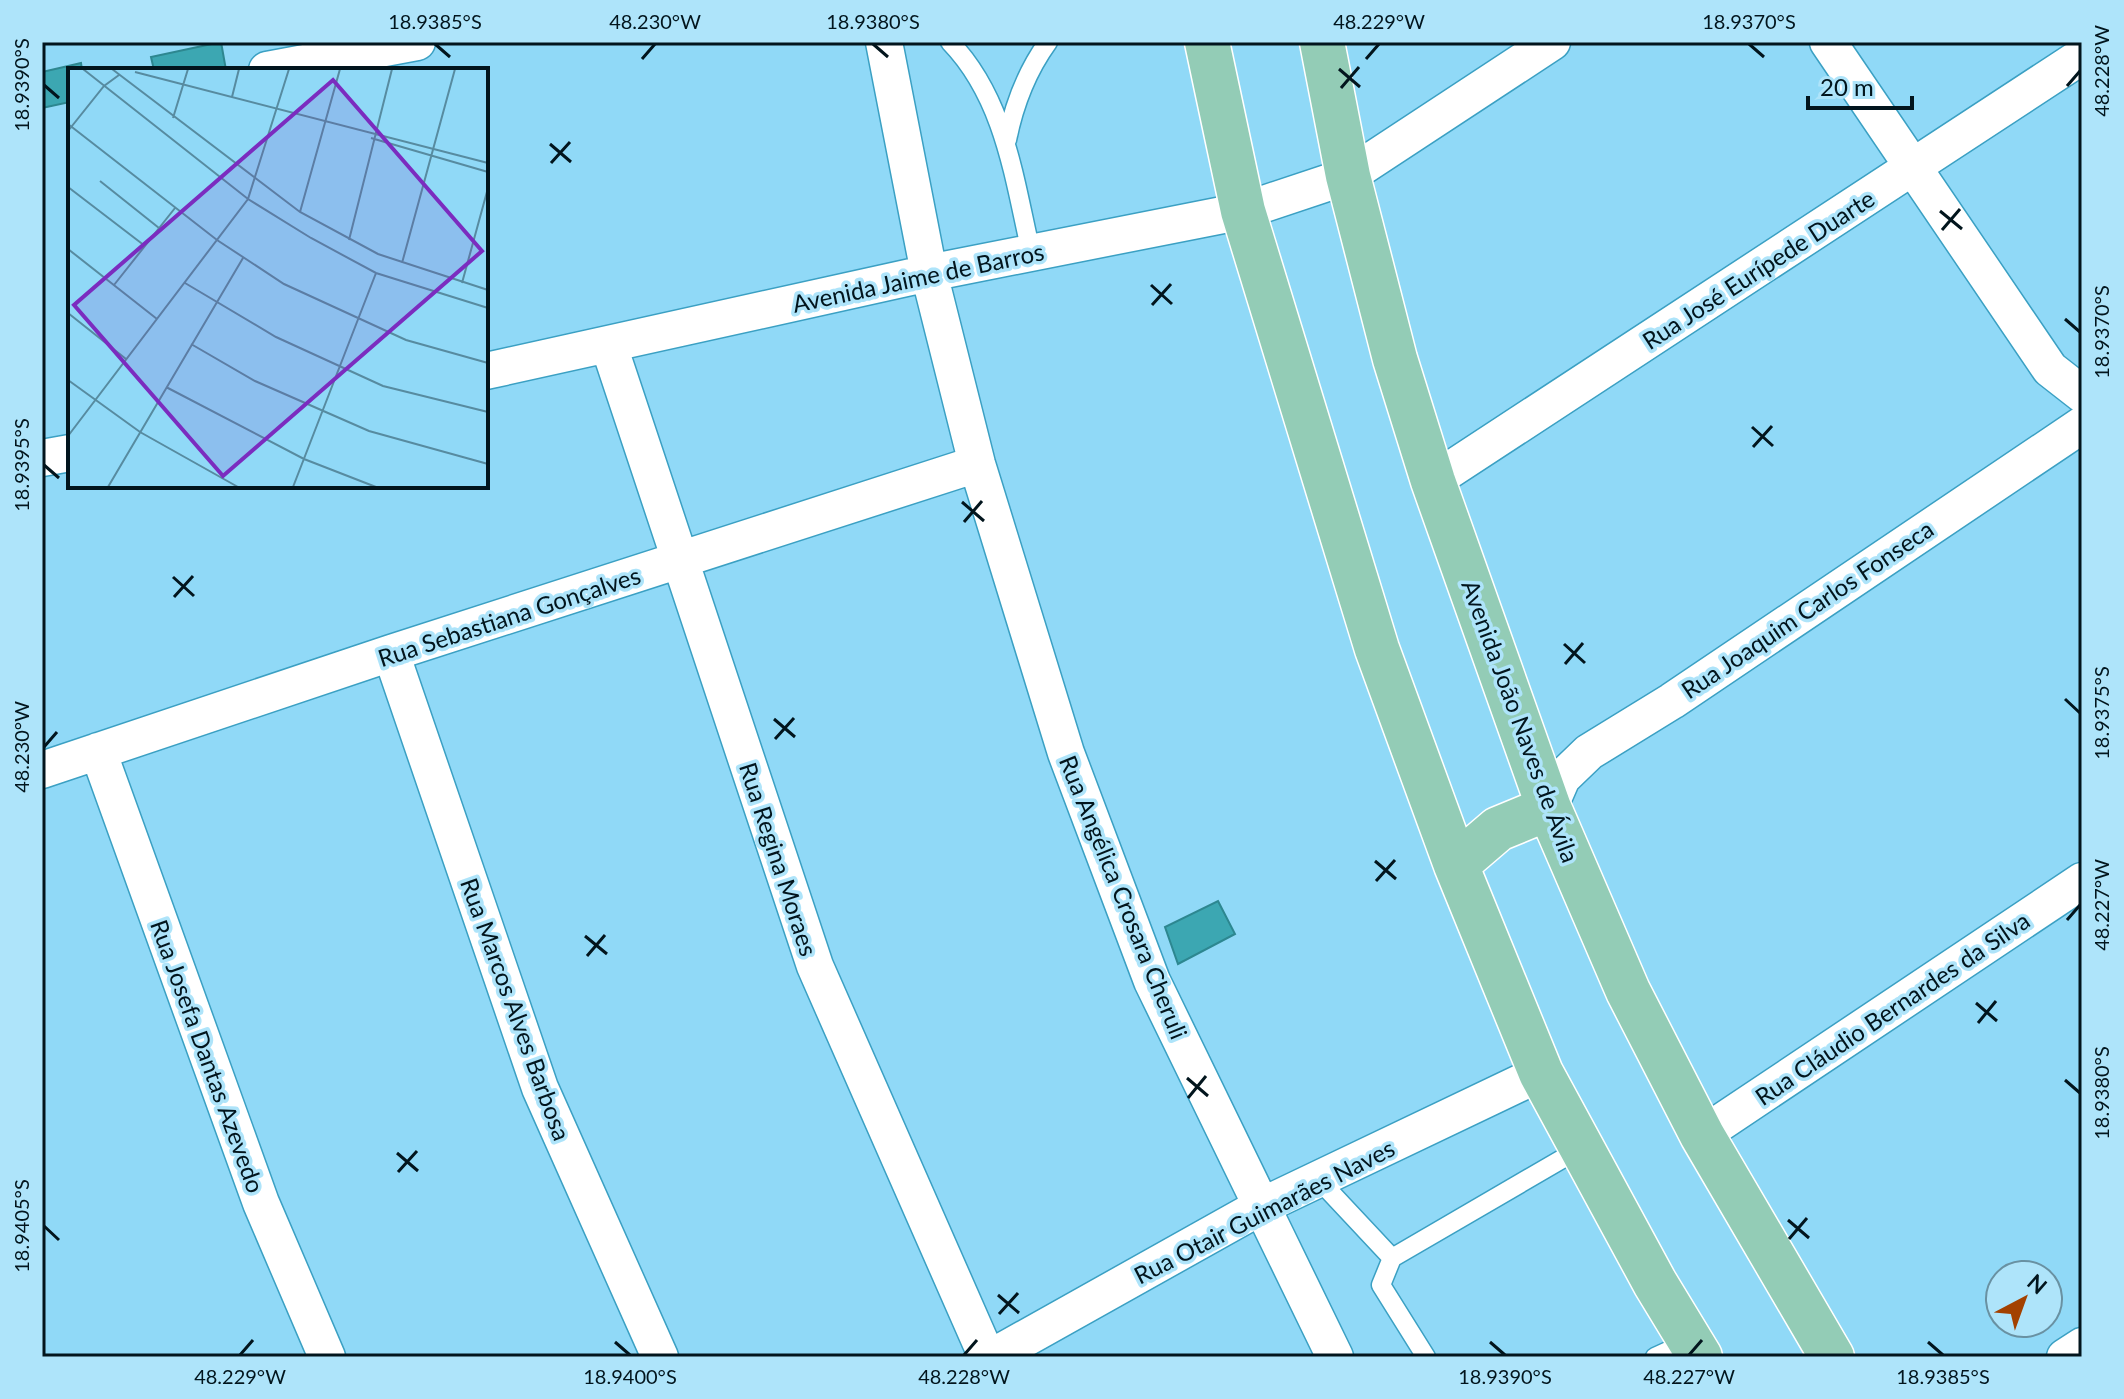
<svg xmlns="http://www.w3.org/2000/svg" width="2124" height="1399" viewBox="0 0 2124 1399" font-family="Lato,sans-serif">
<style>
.building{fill:#3ca7b2;stroke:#2d8790;stroke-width:2}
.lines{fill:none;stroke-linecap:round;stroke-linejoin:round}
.service-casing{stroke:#3ba0c3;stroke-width:21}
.minor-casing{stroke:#3ba0c3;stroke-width:39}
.primary-casing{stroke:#fff;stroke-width:47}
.service{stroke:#fff;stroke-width:18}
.minor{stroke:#fff;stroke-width:36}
.primary{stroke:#93ccb6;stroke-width:44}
.ticks{fill:none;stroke:#02151d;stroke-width:3}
.labels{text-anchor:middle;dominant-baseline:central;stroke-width:7;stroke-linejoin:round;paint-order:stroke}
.street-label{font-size:24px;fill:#02151d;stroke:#aee4fa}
.inset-road{fill:none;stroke:#578ba0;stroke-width:2}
.view{fill:#7b2cbf;fill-opacity:0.15;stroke:#7b2cbf;stroke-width:4}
.inset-edge{fill:none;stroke:#02151d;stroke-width:4}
.neatline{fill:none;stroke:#02151d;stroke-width:3}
.ticks-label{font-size:20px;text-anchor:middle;fill:#02151d}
</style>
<rect width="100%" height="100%" fill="#90d9f7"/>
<path class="building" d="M221 42 226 70H154L151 57Z
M81 63 82 70H70V102L42 108V72Z
M1218 901 1235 934 1178 964 1165 927Z"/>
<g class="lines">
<g class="service-casing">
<path id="service" d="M950 42C1005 99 1014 179 1031 252
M1007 140C1014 105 1027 71 1048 42
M1318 1179 1392 1258
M1426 1357 1381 1285 1392 1258 1581 1148
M1655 1357 1690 1341"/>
</g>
<g class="minor-casing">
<path id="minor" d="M884 42 929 273 977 464 1066 753 1152 981 1335 1357
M1828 42 2050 369 2082 394
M267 70 417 42
M609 346 815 966 987 1357
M486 371 929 273 1243 211 1348 176 1552 42
M42 458 70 453
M1433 481 2082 56
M391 653 540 1088 660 1357
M98 751 261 1203 327 1357
M42 770 391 653 977 464
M1549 808 1562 778 1589 752 1672 701 2082 425
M1702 1135 2082 881
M992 1357 1260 1207 1541 1073
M2065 1357 2082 1346"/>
</g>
<g class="primary-casing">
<path id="primary" d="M1207 42 1243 211 1377 649 1456 865 1541 1073 1655 1283 1700 1357
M1322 42 1348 176 1395 359 1433 481 1549 808 1628 991 1702 1135 1832 1357
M1456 865 1498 829 1549 808"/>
</g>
<use href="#service" class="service"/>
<use href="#minor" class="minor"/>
<use href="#primary" class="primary"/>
</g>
<path class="ticks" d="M435 44 450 57M873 44 888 57M1749 44 1764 57M642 59 655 44M1366 59 1379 44M1339 69 1360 87M44 85 59 98M2067 86 2080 71M1341 88 1359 67M550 144 571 162M551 163 570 142M1940 211 1962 229M1942 230 1960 209M1151 285 1172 304M1152 305 1171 284M2065 319 2080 332M1752 427 1773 446M1753 447 1772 426M44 465 59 478M962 502 984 521M964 522 982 501M173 577 194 596M174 597 193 576M1564 644 1585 663M1565 664 1583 643M2065 699 2080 713M774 719 795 737M775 739 794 718M44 747 57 732M1375 861 1396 879M1376 881 1395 860M2067 920 2080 905M585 936 607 954M587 956 605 935M1976 1003 1997 1021M1978 1023 1996 1001M1187 1078 1208 1096M2065 1080 2080 1093M1188 1098 1206 1076M397 1153 418 1171M398 1172 417 1151M1788 1220 1809 1238M44 1226 59 1240M1789 1239 1807 1218M998 1295 1019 1313M999 1314 1018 1293M615 1342 630 1355M1490 1342 1505 1355M1928 1342 1943 1355M240 1355 253 1340M964 1355 977 1340M1689 1355 1702 1340"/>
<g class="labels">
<g class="street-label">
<text transform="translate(1758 269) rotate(-33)">Rua José Eurípede Duarte</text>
<text transform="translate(918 277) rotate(-12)">Avenida Jaime de Barros</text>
<text transform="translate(1807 609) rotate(-34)">Rua Joaquim Carlos Fonseca</text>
<text transform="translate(509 616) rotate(-18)">Rua Sebastiana Gonçalves</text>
<text transform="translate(1521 721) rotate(70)">Avenida João Naves de Ávila</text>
<text transform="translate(779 859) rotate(72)">Rua Regina Moraes</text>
<text transform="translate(1124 897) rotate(68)">Rua Angélica Crosara Cheruli</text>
<text transform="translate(1892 1008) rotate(-34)">Rua Cláudio Bernardes da Silva</text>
<text transform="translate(516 1009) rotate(70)">Rua Marcos Alves Barbosa</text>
<text transform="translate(208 1056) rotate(70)">Rua Josefa Dantas Azevedo</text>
<text transform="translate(1264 1211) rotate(-27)">Rua Otair Guimarães Naves</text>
</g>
</g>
<g transform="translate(68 68)">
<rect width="420" height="420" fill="#90d9f7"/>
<path class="inset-road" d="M15 1 180 131 243 170 308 205 420 240M44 1 232 144 310 186 420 222M67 4 420 95M164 29 171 1M105 50 120 1M0 56 149 172 216 216 338 272 420 295M0 63 36 18 51 7M303 70 420 104M32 113 91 160M0 119 77 178M232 144 272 1M281 172 324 1M0 181 89 251M334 195 387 1M117 215 208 269 315 318 420 344M394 215 420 120M46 217 107 140M0 245 58 291M123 276 187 313 301 363 420 396M0 312 72 364 170 419M98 319 236 391 308 419M0 368 180 131 221 1M40 419 175 190M225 419 308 205"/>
<path class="view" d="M265 12 414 183 155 408 6 237Z"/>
<rect width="420" height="420" class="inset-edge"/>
</g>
<rect width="2124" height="1399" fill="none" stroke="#aee4fa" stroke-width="88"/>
<g transform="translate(2024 1299) rotate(41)"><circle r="38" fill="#aee4fa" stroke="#6991a2" stroke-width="2"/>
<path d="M0-6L14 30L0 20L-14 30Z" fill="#a34100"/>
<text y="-12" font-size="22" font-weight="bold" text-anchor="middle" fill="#02151d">N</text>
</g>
<path d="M1808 96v12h104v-12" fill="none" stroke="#02151d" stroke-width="4"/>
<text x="1820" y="96" font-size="24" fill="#02151d" stroke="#aee4fa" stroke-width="6" paint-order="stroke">20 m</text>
<rect x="44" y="44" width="2036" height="1311" class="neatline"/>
<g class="ticks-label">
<text x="435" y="29">18.9385°S</text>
<text x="655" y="29">48.230°W</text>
<text x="873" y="29">18.9380°S</text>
<text x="1379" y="29">48.229°W</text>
<text x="1749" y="29">18.9370°S</text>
<text transform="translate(2102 71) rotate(-90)" y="7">48.228°W</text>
<text transform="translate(22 85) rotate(-90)" y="7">18.9390°S</text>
<text transform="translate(2102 332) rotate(-90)" y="7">18.9370°S</text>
<text transform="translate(22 465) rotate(-90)" y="7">18.9395°S</text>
<text transform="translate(2102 713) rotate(-90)" y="7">18.9375°S</text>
<text transform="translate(22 747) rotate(-90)" y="7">48.230°W</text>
<text transform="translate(2102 905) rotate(-90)" y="7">48.227°W</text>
<text transform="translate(2102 1093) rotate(-90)" y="7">18.9380°S</text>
<text transform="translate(22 1226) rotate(-90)" y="7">18.9405°S</text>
<text x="240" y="1384">48.229°W</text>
<text x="630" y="1384">18.9400°S</text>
<text x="964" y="1384">48.228°W</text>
<text x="1505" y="1384">18.9390°S</text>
<text x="1689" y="1384">48.227°W</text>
<text x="1943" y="1384">18.9385°S</text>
</g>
</svg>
